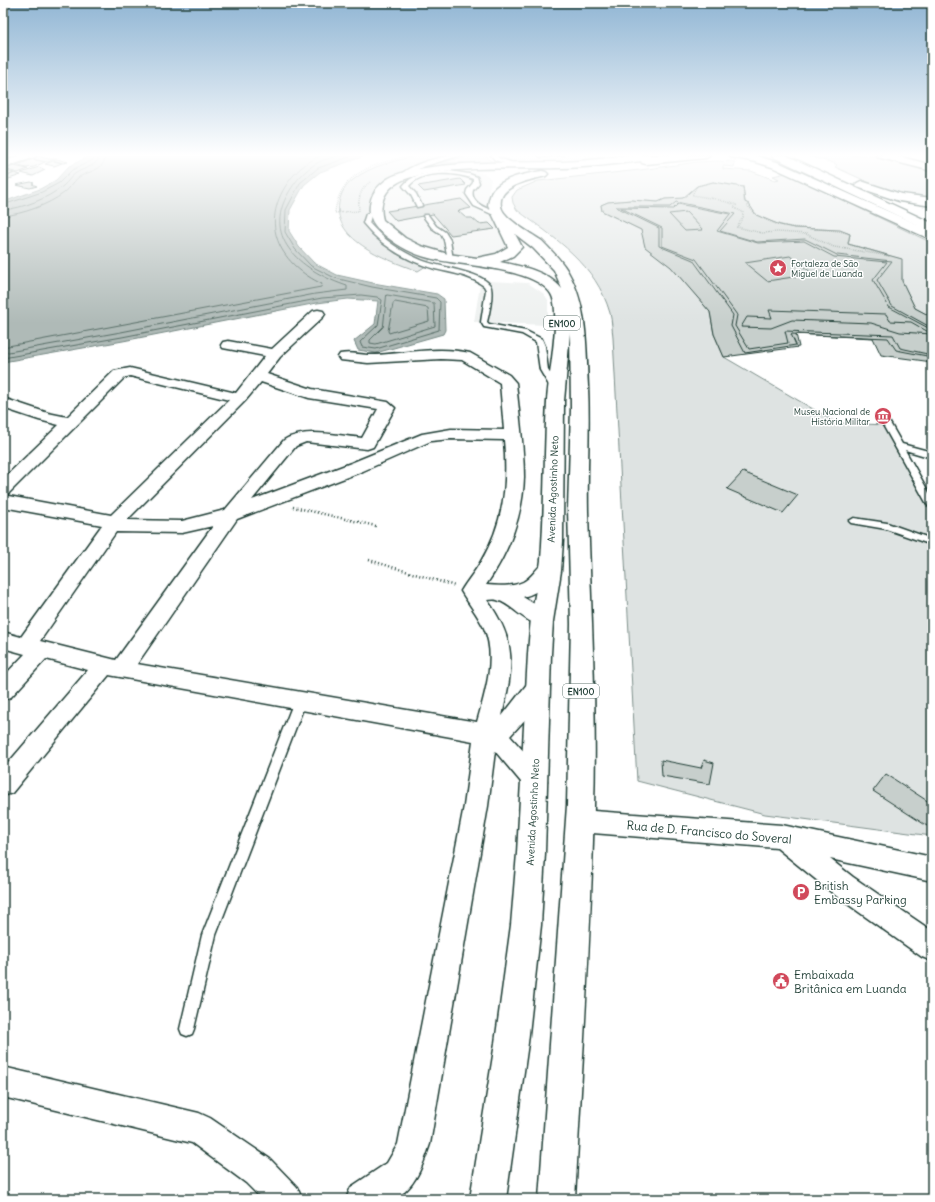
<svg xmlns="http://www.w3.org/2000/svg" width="935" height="1202" viewBox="0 0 935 1202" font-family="Delius,sans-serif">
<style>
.built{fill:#eef1f0}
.green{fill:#dee3e2;stroke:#7e908b}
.water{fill:#afbab7;stroke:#758883}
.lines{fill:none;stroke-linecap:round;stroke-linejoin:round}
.shore{stroke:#596f68;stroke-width:1}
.building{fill:#c7cfcc;stroke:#1f3d34}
.lane-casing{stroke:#1f3d34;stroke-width:3}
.street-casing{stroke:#1f3d34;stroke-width:3}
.secondary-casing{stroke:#1f3d34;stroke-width:3}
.primary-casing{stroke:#1f3d34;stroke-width:3}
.path-far1{stroke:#1f3d34;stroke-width:1.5;stroke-dasharray:0.5 1.5;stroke-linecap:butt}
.path{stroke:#1f3d34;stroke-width:2.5;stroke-dasharray:1 2.5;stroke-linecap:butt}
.lane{fill:#fff;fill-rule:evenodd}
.street{fill:#fff;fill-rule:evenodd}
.secondary{fill:#fff;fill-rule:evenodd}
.primary{fill:#fff;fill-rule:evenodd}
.labels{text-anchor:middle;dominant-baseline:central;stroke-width:3;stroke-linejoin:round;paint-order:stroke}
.far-poi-label{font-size:9px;fill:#1f3d34;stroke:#fff;text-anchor:start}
.shield{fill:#fff;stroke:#627771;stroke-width:1}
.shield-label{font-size:9px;font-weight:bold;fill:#1f3d34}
.street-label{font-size:10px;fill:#1f3d34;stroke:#fff}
.near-street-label{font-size:12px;fill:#1f3d34;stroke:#fff}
.near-poi-label{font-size:12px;fill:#1f3d34;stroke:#fff;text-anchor:start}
</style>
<rect width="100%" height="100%" fill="#fff"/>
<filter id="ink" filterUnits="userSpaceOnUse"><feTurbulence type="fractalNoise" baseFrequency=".025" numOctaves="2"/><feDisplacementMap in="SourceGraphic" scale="8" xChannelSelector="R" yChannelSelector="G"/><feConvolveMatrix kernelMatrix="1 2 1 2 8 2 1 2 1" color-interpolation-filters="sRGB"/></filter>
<g filter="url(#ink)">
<path class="built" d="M493 155H612L553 162 513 164 504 162Z
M451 170 478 172 487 175 491 179 488 194 515 247 501 257 452 260 389 233 377 210V201L401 177Z
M488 281 528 283 544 294 548 300V325L474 322 480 285Z"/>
<path class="green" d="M418 155H459L419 167 382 189 377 221 432 255 426 266 418 271C390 261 332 241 339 203 341 193 345 186 353 180 371 165 397 161 418 155Z
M472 155H486L489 160 494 162 440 163Z
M805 155H865L900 162 932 173V198L892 193 835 167 837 165 834 163Z
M717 161 735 162 734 167 723 166V169L751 171 775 180 779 179 773 176 786 173 932 243V317L915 308 902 281 901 259 848 244 850 234C832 227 813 230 794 228 782 226 768 221 758 216 753 212 751 205 745 202L743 187 692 195 680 199H665L658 202 631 200 608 202 601 205 602 211 641 230 710 312 714 334 724 357 837 423 887 425 932 506V836L765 814 637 781 613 338C612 330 612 321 610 313 596 264 556 239 517 210L513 203 512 197 517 190 538 181 640 170 697 162Z"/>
<path class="water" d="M100 155H367L320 172 304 185 290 210 289 231 299 247 314 263 337 275 373 283 437 294 444 299 445 330 443 334 376 353 358 350 354 341 375 324 378 301 348 299 317 303 123 341 3 362V202L40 189 56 180 69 166 86 158Z"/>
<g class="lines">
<path class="shore" d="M3 205 42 192 59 183 72 170 93 160 95 155
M3 210C23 208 47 199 63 186 68 182 71 176 76 173 86 167 97 167 100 155
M3 216C23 214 48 205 64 193 70 189 73 181 79 177 91 170 104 171 106 155
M387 295 434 303 435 326 376 344 370 343V340L383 327Z
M395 302 428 308 429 321 389 333 388 331 393 304Z
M3 347 321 287 322 284C282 265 260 228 285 187 294 172 306 162 322 155
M3 353 121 332 315 294 347 290V286C305 272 260 240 289 192 296 180 305 170 317 163 324 159 332 158 340 155
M3 358 122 337 322 298 361 295 377 297 382 300 378 325 360 342 362 347 376 349 439 330 440 302 436 298 372 287 335 278 311 266 295 249 285 232 286 210 300 183 318 168 355 155"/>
</g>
<path class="building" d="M537 155H565L540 158Z
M37 156 49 159H57L68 162 63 163 53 160 48 162 30 159Z
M33 159 45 162 34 167 26 168 12 164 15 163 20 164Z
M53 161 62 163 54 166 45 164Z
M14 166 28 169 18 173 4 169Z
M39 167 45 170 33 176 21 173Z
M3 170 14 173 3 178Z
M14 173 21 175 9 179 3 178Z
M460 179 466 185 424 192 418 186Z
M31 182 34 183 32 184 37 186 30 188 16 185Z
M713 182 743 187 745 202 749 204 756 215 780 225 794 228 840 230 850 234 848 244 902 259V281L915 308 932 317V362L881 355 873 338 796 334 799 347 724 357 714 334 710 312 671 267 645 247 641 230 602 211 601 205 608 202 631 200 658 202 665 199 683 198 697 186Z
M461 199 471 208 458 211 466 218H472L479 224 489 223 495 229 451 235 433 214 396 221 387 211Z
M676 202 735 214 720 231 757 242 805 239 837 255 892 261 877 280 892 306 932 328V330L889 307 873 280 887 262 834 257 804 241 758 243 717 231 730 214 678 204 673 209 621 208 662 228V246L696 259 737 315 735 326 749 349 788 343 785 331 893 335 900 348 932 355V357L896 350 888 338 791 334 796 345 745 353 731 326 733 315 693 260 659 246V228L616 207H670Z
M686 212 703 230 685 231 669 214Z
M790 256 813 274 767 281 745 263Z
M769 310 886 314 890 321 911 322 932 334 900 332 871 323 792 320 771 328 741 327 747 317 772 318Z
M743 472 798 495 783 513 727 489Z
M661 760 701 768 704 760 714 763 710 784 662 776Z
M886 774 932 804V819L927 826 873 791Z"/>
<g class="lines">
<g class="lane-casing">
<path id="lane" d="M452 155H461L422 167 403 178 398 177C412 163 434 159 452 155Z
M491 155H496L499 158 516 164 513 166 495 160Z
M449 171 469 174 477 177 479 183 473 190C469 204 490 209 500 214V216H496L474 206 466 194 467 190 473 183V179C455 172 422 170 409 186L416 194 422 206 417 207 411 195 403 186C414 172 433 172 449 171Z
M377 208 380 210 371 216 369 223C383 239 401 252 421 260 437 267 482 272 490 285 494 292 489 314 487 322L489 324 526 331 542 339 545 346 548 370 560 390 559 392H553L540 370 536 342 522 334 484 327 481 322 486 290 484 286C469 275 452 273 435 269 407 261 381 246 363 223L366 214Z
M424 215H428L436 226 445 232 450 240 453 260 448 259 444 240 441 234 432 228 423 216Z
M884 423H890L902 444 932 452V458L905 450 932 498V509L928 506 883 425Z
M854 518 887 523 932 539V545L886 529 851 523 849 521Z
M300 697 304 698 306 701 216 935 194 1029 192 1034 187 1036 182 1034 180 1029 202 935 294 701 296 698Z"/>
</g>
<g class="street-casing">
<path id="street" d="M21 155H36L35 157 3 168V162Z
M318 310 323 311 325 314 323 317 280 357 267 374 312 389 388 402 395 408 373 447 367 449 306 442 296 446 252 500 351 463 422 434 451 429 504 430 500 383 462 360 441 359 368 363 340 360 338 357 340 354C349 352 358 354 368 355 401 355 437 345 470 353L509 375 516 383C519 413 524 448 524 477 523 516 508 554 486 585 498 586 512 587 523 582 537 575 540 556 558 561L561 566C551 582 541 592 523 597L549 613 552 618 549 623C529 630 515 605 497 600 494 599 490 600 487 600 518 643 513 667 502 716L531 679 539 676 547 679 550 685 532 712 510 736 544 774 547 781 544 788 535 791 526 788 495 751 488 806 430 1144C423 1164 415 1190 393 1199 385 1202 356 1199 346 1199L351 1187 387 1163 398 1144 464 806 473 741 109 675 12 793 3 796V769L88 670 46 659 11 697 3 700V677L25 654 3 648V632L21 637 102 525 3 507V495L111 515 229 400 130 376 124 378 9 493 3 494V479L59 425 39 420 3 408V398L48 413 67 417 114 371 130 368 236 393 265 356 223 348 221 345 223 342 228 341 272 349 313 311ZM261 382 309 398 378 409 362 438C337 436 307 427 284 440L225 510 182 521 127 520 245 401ZM451 439 504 440C508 484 504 524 480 563 474 573 467 581 461 591 468 603 478 615 484 628 497 657 485 693 477 722L137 664 237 519 363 471 431 441ZM213 526 116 660 40 641 116 532 182 533Z
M580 810 782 825 932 857V881L830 859 853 877 932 931V961L922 957 835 895 777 848 580 832 571 829 568 821 571 813Z
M3 1067 199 1113 210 1118 270 1159 297 1187 302 1199H262L246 1183 192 1143 3 1097Z"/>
</g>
<g class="secondary-casing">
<path id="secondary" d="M772 155H786L932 223V232L773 157Z"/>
</g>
<g class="primary-casing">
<path id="primary" d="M633 155H711L706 158 646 164 642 163 641 161C614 164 586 168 559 168 523 169 421 164 394 185 383 193 379 206 383 220L405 238 421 246 448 254 477 258 496 254 508 247 488 205C489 200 490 194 493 190 504 177 526 174 542 171L546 172 548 174 546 176C531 180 497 185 501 206 502 218 532 234 542 241 550 249 561 260 567 270 588 305 586 346 588 386 590 428 587 470 588 512 591 610 597 708 594 806 591 937 582 1068 575 1199H539L567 805 571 624 568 509 571 408 570 333 564 401 563 541 561 571 553 621 551 654 545 853 541 925 528 1043 506 1199H470L495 1043 511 925 517 853 528 654C529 640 530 625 532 611 535 594 539 577 541 560 545 507 544 454 547 401 548 378 562 311 551 294 534 267 459 266 429 258 413 254 400 247 387 237 376 228 368 220 370 205 371 194 377 187 386 180 394 174 408 171 418 169 465 161 512 163 560 162 584 161 609 158 633 155ZM515 234 533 248 554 270 562 289C547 271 521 266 500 262L513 256 522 247Z
M730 155H754L780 163 932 231V240L772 167 756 162 731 157Z
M876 155H894L932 165V171L877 157Z
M861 181 901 194 932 198V206L899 201 857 187 855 185 857 183Z"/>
</g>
<path class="path-far1" d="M713 182 743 187C744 191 743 199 745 202 768 235 810 225 843 232L850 234 848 244 890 256 834 247 806 234 778 232 762 233 737 227 743 217V212L734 208 737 205 716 199 692 195 697 186Z
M358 211 335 213C340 170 377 164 412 155
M359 211C358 199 360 189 370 182"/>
<path class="path" d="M293 507 376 526
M369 560 455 586"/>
<use href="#lane" class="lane"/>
<use href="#street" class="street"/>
<use href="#secondary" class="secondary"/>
<use href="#primary" class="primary"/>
</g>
</g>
<linearGradient id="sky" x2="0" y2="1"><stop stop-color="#91b6d4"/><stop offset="0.48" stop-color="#fff"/><stop offset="1" stop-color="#fff" stop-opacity="0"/></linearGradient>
<rect width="935" height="323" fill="url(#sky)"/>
<defs>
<g id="sight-disc" transform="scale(0.9)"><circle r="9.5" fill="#d1495b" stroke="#fff"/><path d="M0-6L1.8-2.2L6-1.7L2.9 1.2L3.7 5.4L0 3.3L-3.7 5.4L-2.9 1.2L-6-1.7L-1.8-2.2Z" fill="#fff"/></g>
<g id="museum-disc" transform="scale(0.9)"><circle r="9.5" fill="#d1495b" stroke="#fff"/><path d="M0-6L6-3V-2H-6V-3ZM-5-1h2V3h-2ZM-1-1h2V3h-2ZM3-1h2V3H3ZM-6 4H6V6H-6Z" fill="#fff"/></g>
<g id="parking-disc" transform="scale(0.9)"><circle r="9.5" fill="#d1495b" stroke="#fff"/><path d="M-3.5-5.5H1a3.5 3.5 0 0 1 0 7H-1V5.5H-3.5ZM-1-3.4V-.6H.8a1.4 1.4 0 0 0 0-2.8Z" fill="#fff"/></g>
<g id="civic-disc" transform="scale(0.9)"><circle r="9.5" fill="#d1495b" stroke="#fff"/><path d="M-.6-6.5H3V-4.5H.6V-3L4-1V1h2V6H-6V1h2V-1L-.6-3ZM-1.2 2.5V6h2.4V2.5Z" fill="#fff"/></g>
</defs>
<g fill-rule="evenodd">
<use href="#sight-disc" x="778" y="268"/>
<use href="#museum-disc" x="883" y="416"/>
<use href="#parking-disc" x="801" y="892"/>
<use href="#civic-disc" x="781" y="981"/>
</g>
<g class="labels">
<g class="far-poi-label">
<text x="791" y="263">Fortaleza de São<tspan x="791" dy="10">Miguel de Luanda</tspan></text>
<text x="870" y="411" text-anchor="end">Museu Nacional de<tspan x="870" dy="10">História Militar</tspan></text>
</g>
<g class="shield">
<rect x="544" y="316" width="36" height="14" rx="3"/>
<rect x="563" y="684" width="36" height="14" rx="3"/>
</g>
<g class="shield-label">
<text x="562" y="323">EN100</text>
<text x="581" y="691">EN100</text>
</g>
<g class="street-label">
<text transform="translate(553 489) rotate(-88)">Avenida Agostinho Neto</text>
<text transform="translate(533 812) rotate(-87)">Avenida Agostinho Neto</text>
</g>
<g class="near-street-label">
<text transform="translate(709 832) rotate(5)">Rua de D. Francisco do Soveral</text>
</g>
<g class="near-poi-label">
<text x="814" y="885">British<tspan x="814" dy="14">Embassy Parking</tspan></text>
<text x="794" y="974">Embaixada<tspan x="794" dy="14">Britânica em Luanda</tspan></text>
</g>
</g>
<rect width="935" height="1202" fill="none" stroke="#fff" stroke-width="16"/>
<rect x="8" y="8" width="919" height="1186" fill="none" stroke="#1f3d34" stroke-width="1.5" filter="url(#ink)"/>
</svg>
